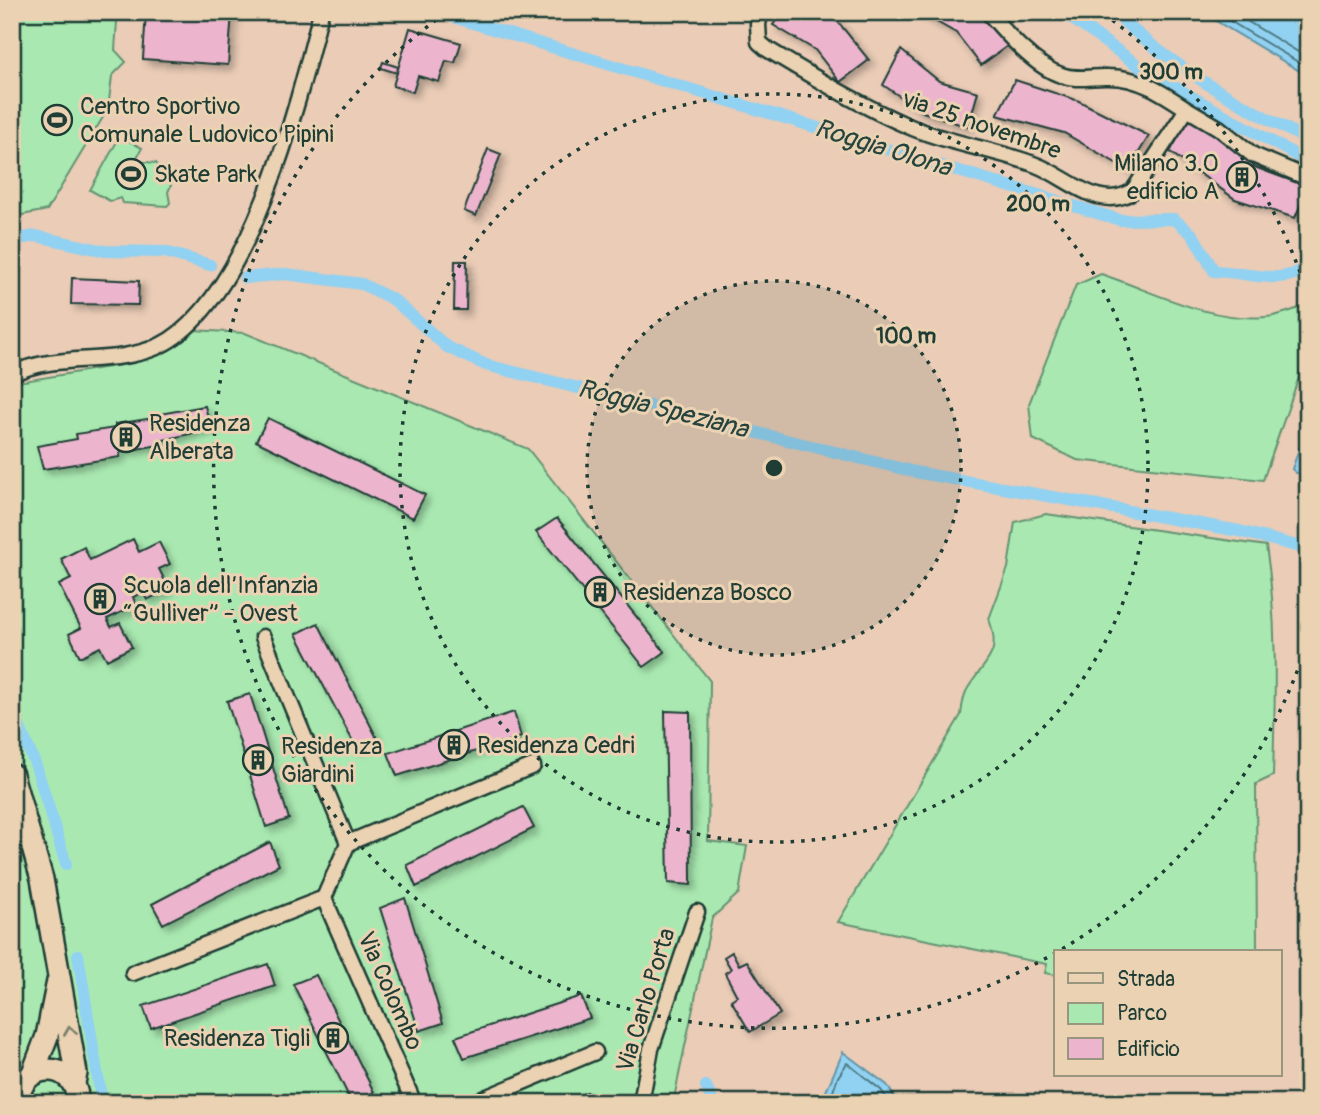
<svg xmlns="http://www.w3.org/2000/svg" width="1320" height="1115" viewBox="0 0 1320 1115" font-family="Pangolin,sans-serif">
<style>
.green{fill:#a9e9b1;stroke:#649372;stroke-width:2}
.water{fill:#91d1f2;stroke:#6396a6;stroke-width:2}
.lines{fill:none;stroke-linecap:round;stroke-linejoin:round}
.shore{stroke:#4d7880;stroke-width:2}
.canal{stroke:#91d1f2;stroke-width:12}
.building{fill:#ecb5cd;stroke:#1f3d34;stroke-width:2;filter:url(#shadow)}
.street-casing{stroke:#1f3d34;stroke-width:19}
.secondary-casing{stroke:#1f3d34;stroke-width:26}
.street{stroke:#ead2b2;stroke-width:14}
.secondary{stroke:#ead2b2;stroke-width:21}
.oneway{stroke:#7a806d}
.ring{fill:none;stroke:#1f3d34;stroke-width:3.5;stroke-dasharray:3.5 7}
.labels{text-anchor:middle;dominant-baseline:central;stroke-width:6;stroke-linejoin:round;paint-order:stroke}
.poi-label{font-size:24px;fill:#1f3d34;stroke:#ead2b2;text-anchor:start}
.street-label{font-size:24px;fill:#1f3d34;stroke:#ead2b2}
.water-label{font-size:26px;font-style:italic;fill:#25443e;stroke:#ead2b2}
.centre{fill:#1f3d34;stroke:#ead2b2;stroke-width:3.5}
.ring-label{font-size:21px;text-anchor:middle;font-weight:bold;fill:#1f3d34;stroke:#ead2b2;stroke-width:6;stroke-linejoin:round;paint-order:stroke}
</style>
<defs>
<filter id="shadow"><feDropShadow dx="4.5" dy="4.5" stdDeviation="3.5" flood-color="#0004"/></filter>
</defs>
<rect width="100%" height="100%" fill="#eaccb7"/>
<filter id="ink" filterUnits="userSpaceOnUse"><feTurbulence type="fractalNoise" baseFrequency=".0143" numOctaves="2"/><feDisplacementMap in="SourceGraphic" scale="14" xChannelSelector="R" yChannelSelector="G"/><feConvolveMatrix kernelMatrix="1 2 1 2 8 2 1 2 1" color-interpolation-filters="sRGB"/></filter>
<g filter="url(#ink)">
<path class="green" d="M12 12H111L117 21 115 50 126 62 112 76 108 109 47 210 12 217Z
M120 136 142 148 135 161 156 163 171 185 168 192 170 203 167 206 123 203 121 198 110 201 90 190Z
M1101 274C1155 292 1208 322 1266 317 1280 316 1295 309 1308 305V351L1263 480 1077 460 1033 439 1029 404 1076 285Z
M193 330 245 333 528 449 710 681 708 841 747 846 739 893 712 918 673 1103H12V383L133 363Z
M1046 514 1266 546C1278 622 1275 699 1273 776L1256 784 1257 952H1056V975L1045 973 1047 964 838 922 961 715C962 706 963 695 968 688 986 659 1002 656 989 619L1008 568 1015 522Z"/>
<path class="water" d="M1201 12H1308V76Z
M1308 424V472L1296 473 1292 469Z
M843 1052 887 1085 898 1103H821Z"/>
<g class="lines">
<path class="shore" d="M1215 12 1308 68
M1232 12 1308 58
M829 1103 838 1077 847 1063 881 1090 890 1103"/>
<path class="canal" d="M437 12 1120 220 1174 219 1193 235 1214 271C1243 271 1286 288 1308 265
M1063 12 1146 71 1308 162
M1114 12C1169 66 1240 105 1308 140
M12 240 36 236 105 251 165 252 210 265
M245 278 285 274 362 284 394 300 447 347 486 365 915 472 1239 531 1308 549
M12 709 36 766 66 864
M78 955 102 1103
M706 1086 713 1103"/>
</g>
<path class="building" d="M146 12H232L228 65 143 59Z
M782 12H824L839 23 869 60 840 82 815 50 773 25Z
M919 12H984L1010 44 981 65 956 33Z
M410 28 461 43 455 63 446 61 439 82 418 76 413 92 393 86Z
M901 50 939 81 978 92 968 127 923 112 883 85Z
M383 62 398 67 397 73 381 68Z
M1015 80 1079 101 1149 136 1128 170 1064 133 997 115Z
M1189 118 1235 147 1254 167 1308 187 1295 218 1235 199 1170 152Z
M488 149 501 154 476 216 464 211Z
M455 261H467L466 310H454Z
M72 278 139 281 138 305 71 304Z
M205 406 211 429 159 441V445L120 452V457L43 469 37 446 77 439 76 434 115 428V424L154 418V415Z
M268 418 425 495 413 518 256 441Z
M557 518 665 652 644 667 536 532Z
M133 539 139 552 159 542 170 564 159 569 169 589 147 600 143 592 133 597 136 605 107 619 111 627 120 623 132 647 107 660 100 647 80 657 69 634 81 628 59 585 71 579 61 559 84 547 90 560Z
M318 623 378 740 357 749 296 634Z
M250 694 289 819 266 827 227 701Z
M665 711 690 712 691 885 668 883Z
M514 712 521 737 397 776 388 753Z
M523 807 534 828 416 887 407 865Z
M270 842 279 865 163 924 152 904Z
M405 898 443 1023 419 1031 380 908Z
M732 952 739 965 747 961 780 1014 750 1032 731 1000 737 996 725 973 731 969 724 957Z
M268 964 275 986 151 1028 143 1006Z
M316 975 374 1092 352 1103 293 984Z
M581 996 590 1018 464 1058 455 1037Z
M587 1092 596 1103H561Z"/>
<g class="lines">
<g class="street-casing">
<path id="street" d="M761 12 758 24 759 42 767 49C812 76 859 105 908 126 949 144 995 149 1036 165 1068 177 1099 213 1133 191L1187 109C1163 93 1139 77 1109 77 1093 76 1077 81 1061 75 1034 66 1007 34 988 12
M1187 109 1219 128 1253 155 1308 178
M12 374C57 352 112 367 159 346 249 303 298 104 321 12
M263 637 348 843 324 898 414 1103
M348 843 533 766
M133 973 324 898
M473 1103 595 1052
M641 1103 651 1049 697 912"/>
</g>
<g class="secondary-casing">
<path id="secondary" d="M12 775 42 879 76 1073 74 1083
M33 1073 47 1036 58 981
M19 1103C17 1059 80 1059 77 1103"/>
</g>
<use href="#street" class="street"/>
<use href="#secondary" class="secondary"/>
</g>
<defs><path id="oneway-chevron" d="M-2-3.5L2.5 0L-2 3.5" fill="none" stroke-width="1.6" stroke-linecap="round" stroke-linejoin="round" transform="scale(1.75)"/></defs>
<use class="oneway" href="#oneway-chevron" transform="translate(70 1031) rotate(-98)"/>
</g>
<circle cx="774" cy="468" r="187" fill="#1f3d34" fill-opacity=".12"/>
<g class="ring">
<circle cx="774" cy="468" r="187"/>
<circle cx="774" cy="468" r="374"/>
<path d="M1308 641A561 561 0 1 1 444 14M1104 14A561 561 0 0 1 1308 295"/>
</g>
<defs>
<g id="stadium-ring" transform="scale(1.575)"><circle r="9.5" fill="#ead2b2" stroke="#1f3d34" stroke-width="1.5"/><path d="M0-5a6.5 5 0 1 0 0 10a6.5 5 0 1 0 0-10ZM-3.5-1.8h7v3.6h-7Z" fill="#1f3d34"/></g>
<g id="building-ring" transform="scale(1.575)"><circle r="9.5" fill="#ead2b2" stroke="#1f3d34" stroke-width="1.5"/><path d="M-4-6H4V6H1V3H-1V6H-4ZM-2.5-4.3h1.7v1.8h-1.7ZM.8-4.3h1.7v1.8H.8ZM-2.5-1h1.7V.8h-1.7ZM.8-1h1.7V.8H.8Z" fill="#1f3d34"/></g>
</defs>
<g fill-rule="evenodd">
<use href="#stadium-ring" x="57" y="120"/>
<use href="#stadium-ring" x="131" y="174"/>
<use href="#building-ring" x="1242" y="177"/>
<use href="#building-ring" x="126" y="437"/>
<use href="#building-ring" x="600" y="592"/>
<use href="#building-ring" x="100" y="599"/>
<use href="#building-ring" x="454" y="745"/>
<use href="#building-ring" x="258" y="760"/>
<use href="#building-ring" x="333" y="1038"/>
</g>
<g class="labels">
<g class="poi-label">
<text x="80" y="106">Centro Sportivo<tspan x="80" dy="28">Comunale Ludovico Pipini</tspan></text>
<text x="1219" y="163" text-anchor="end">Milano 3.0<tspan x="1219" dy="28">edificio A</tspan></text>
<text x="154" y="174">Skate Park</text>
<text x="149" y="423">Residenza<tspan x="149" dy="28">Alberata</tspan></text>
<text x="123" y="585">Scuola dell’Infanzia<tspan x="123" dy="28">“Gulliver” - Ovest</tspan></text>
<text x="623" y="592">Residenza Bosco</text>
<text x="477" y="745">Residenza Cedri</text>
<text x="281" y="746">Residenza<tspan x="281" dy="28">Giardini</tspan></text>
<text x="310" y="1038" text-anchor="end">Residenza Tigli</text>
</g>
<g class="street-label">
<text transform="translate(982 125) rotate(19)">via 25 novembre</text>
<text transform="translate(390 991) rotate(66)">Via Colombo</text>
<text transform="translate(646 1000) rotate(-73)">Via Carlo Porta</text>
</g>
<g class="water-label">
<text transform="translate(883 148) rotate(17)">Roggia Olona</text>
<text transform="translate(663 409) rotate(14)">Roggia Speziana</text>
</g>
</g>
<circle cx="774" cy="468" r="10" class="centre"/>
<g class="ring-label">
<text x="1171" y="79">300 m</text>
<text x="1038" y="211">200 m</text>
<text x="906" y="343">100 m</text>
</g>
<rect width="1320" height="1115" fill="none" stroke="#ead2b2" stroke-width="42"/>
<rect x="21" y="21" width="1278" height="1073" fill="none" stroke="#1f3d34" stroke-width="2.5" filter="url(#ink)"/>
<rect x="1054" y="950" width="228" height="126" fill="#ead2b2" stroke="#999680" stroke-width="2"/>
<rect x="1068" y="973" width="35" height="10" fill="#ead2b2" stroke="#999680" stroke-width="2"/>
<text x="1117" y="986" font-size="21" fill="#1f3d34">Strada</text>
<rect x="1068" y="1003" width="35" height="21" fill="#a9e9b1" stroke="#999680" stroke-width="2"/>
<text x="1117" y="1020" font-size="21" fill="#1f3d34">Parco</text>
<rect x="1068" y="1038" width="35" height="21" fill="#ecb5cd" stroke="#999680" stroke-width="2"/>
<text x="1117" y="1056" font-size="21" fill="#1f3d34">Edificio</text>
</svg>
